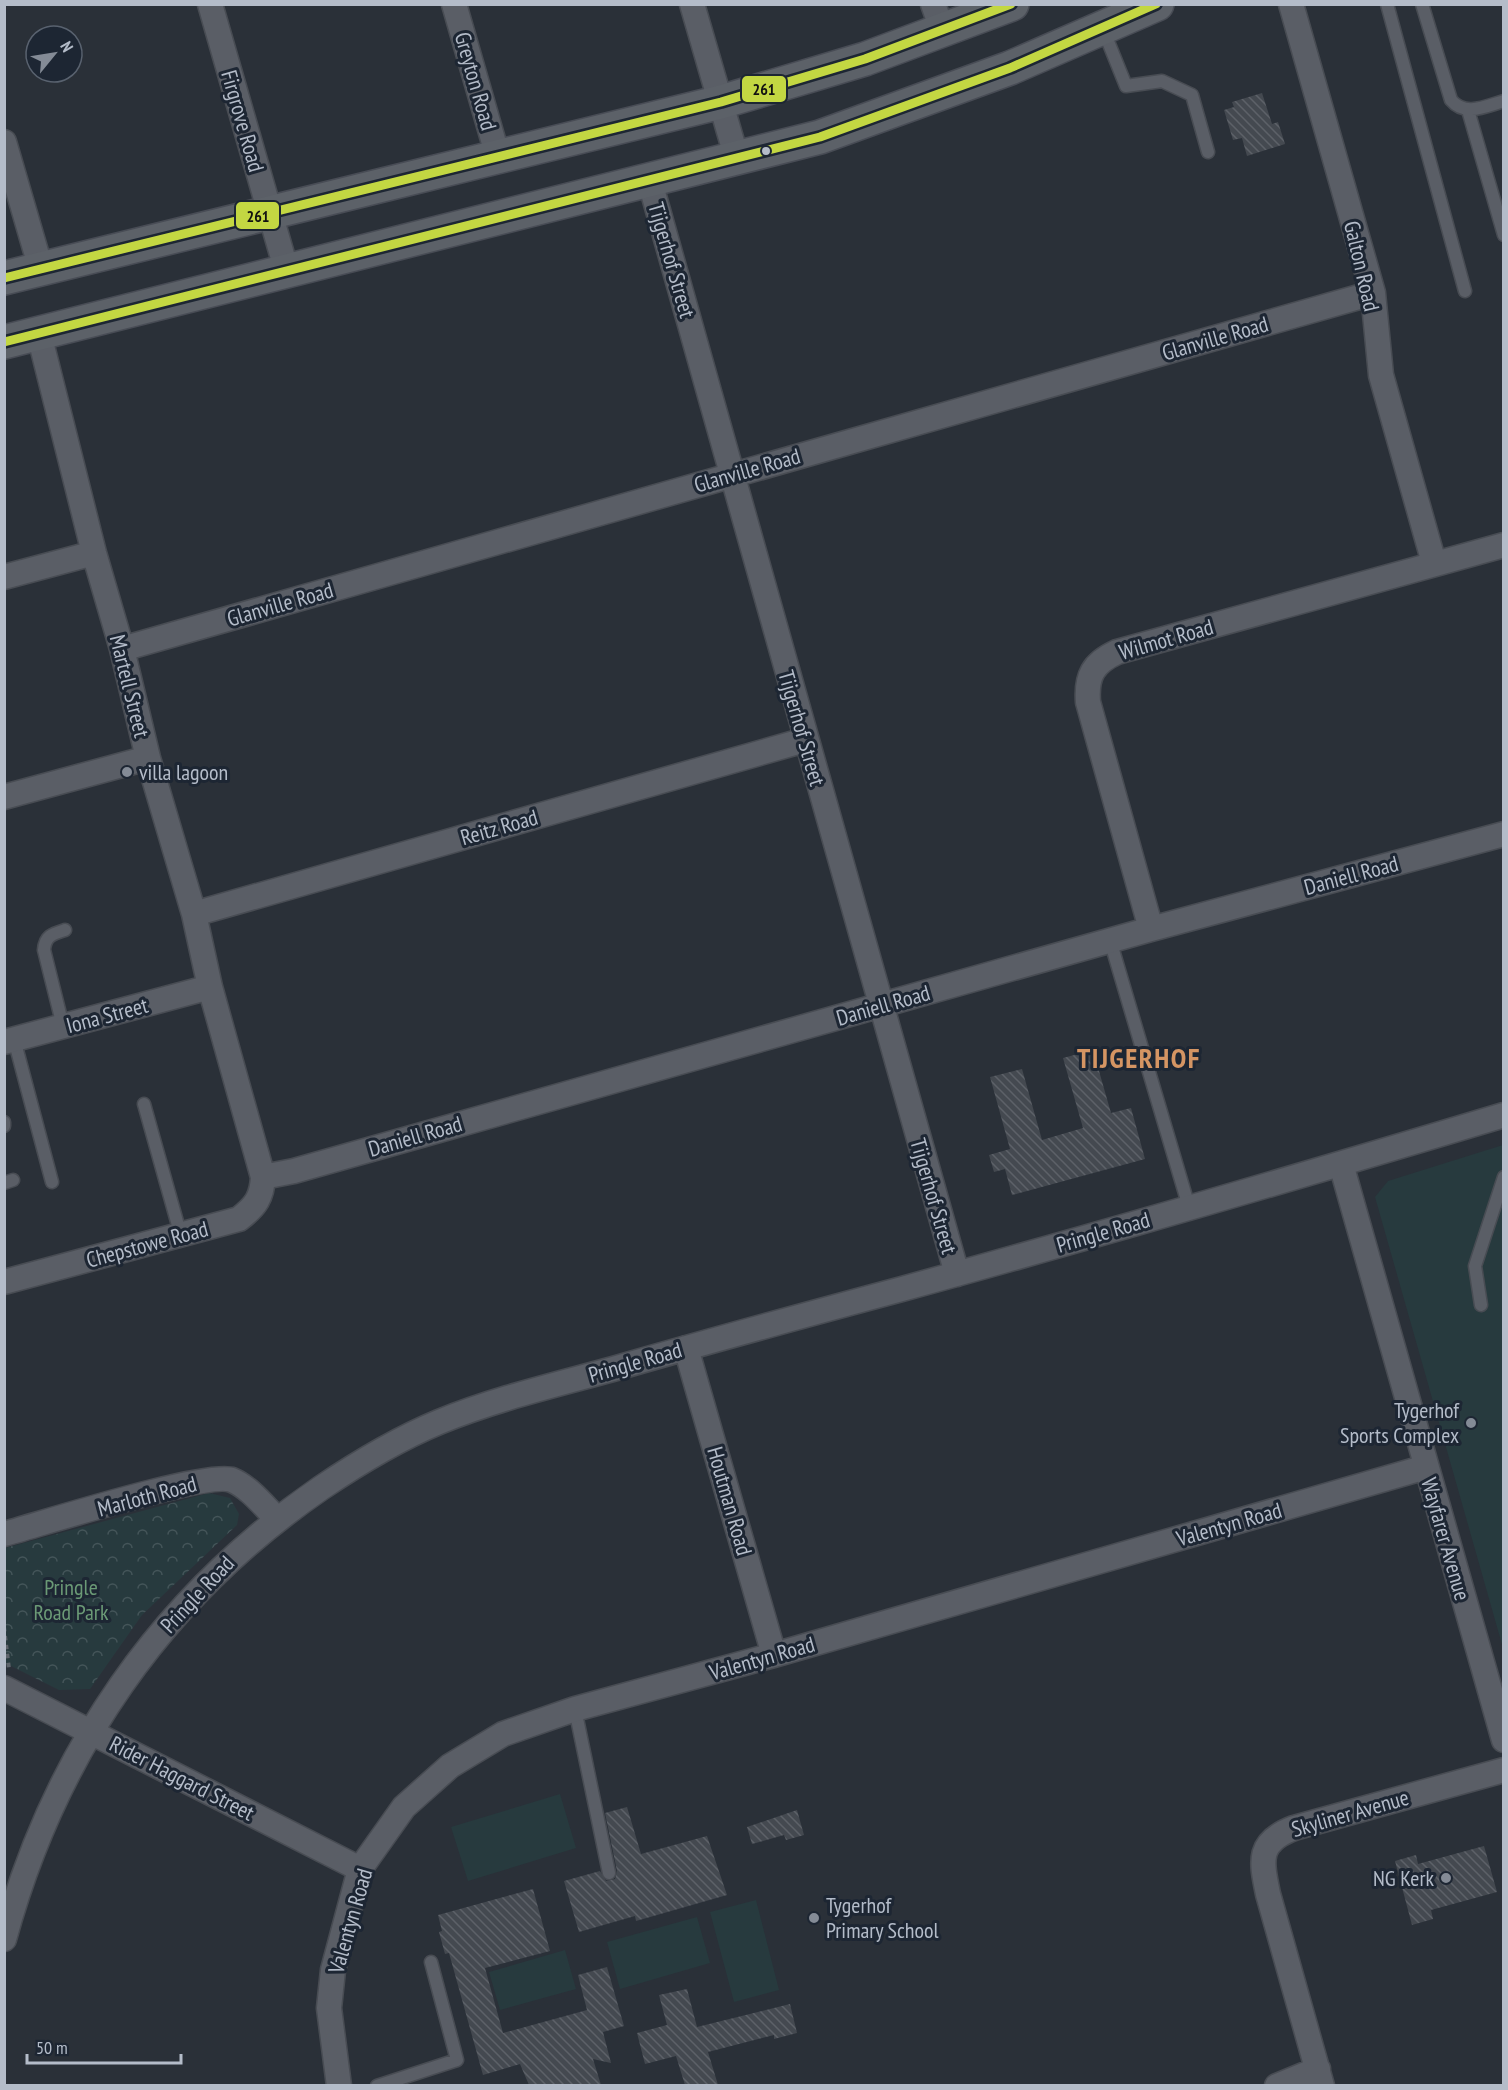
<svg xmlns="http://www.w3.org/2000/svg" width="1508" height="2090" viewBox="0 0 1508 2090" font-family="'PT Sans Narrow',sans-serif">
<style>
.park{fill:url(#park-crowns)}
.garden{fill:#273a3e}
.building{fill:url(#building-back-hatch)}
.lines{fill:none;stroke-linecap:round;stroke-linejoin:round}
.lane-casing{stroke:#484c53;stroke-width:15}
.street-casing{stroke:#484c53;stroke-width:27}
.primary-casing{stroke:#484c55;stroke-width:36}
.path{stroke:#5d636a;stroke-width:4;stroke-dasharray:4.5 4.5;stroke-linecap:butt}
.lane{stroke:#5a5e66;stroke-width:12}
.street{stroke:#5a5e66;stroke-width:24}
.primary{stroke:#5c6168;stroke-width:33}
.bus-1-casing{stroke:#1d2633;stroke-width:14}
.bus-1{stroke:#c3d742;stroke-width:9}
.bus-dot{fill:#b4bcc9;stroke:#1d2633;stroke-width:2}
.poi-dot{fill:#848b96;stroke:#1d2633;stroke-width:2}
.labels{text-anchor:middle;dominant-baseline:central;stroke-width:6;stroke-linejoin:round;paint-order:stroke}
.street-label{font-size:22px;fill:#b4bcc9;stroke:#1d2633}
.poi-label{font-size:22px;fill:#b4bcc9;stroke:#1d2633;text-anchor:start}
.park-label{font-size:22px;fill:#6b9a76;stroke:#1d2633}
.district-label{font-size:28px;font-weight:bold;letter-spacing:1.5px;fill:#d59563;stroke:#1d2633}
.line-badge{stroke:#1d2633;stroke-width:2}
.pale-badge-label{font-size:16px;text-anchor:middle;font-weight:bold;fill:#111}
</style>
<defs>
<pattern id="park-crowns" width="20" height="18" patternUnits="userSpaceOnUse" patternTransform="scale(1.5)"><rect width="20" height="18" fill="#273a3e"/><path d="M2 6a3 3 0 1 1 6 0M12 15a3 3 0 1 1 6 0" fill="none" stroke="#445559"/></pattern>
<pattern id="building-back-hatch" width="6" height="6" patternUnits="userSpaceOnUse" patternTransform="scale(1.5)"><rect width="6" height="6" fill="#444950"/><path d="M-1 5l2 2M0 0l6 6M5-1l2 2" fill="none" stroke="#5d6168"/></pattern>
</defs>
<rect width="100%" height="100%" fill="#2a3038"/>
<path class="park" d="M209 1493 230 1498 239 1514 237 1525 142 1615 90 1689 59 1690 5 1663V1548Z"/>
<path class="garden" d="M1503 1145V1648L1375 1197 1388 1181Z
M560 1794 576 1848 468 1881 451 1827Z
M756 1900 779 1990 734 2002 710 1912Z
M697 1917 710 1963 620 1989 607 1942Z
M565 1950 576 1989 500 2010 489 1972Z"/>
<path class="building" d="M1262 93 1272 124 1278 122 1285 144 1247 156 1242 138 1233 140 1224 110 1234 107 1232 102Z
M1093 1050 1111 1113 1131 1108 1145 1159 1012 1195 1005 1169 994 1172 989 1155 1010 1149 990 1077 1022 1069 1042 1140 1083 1128 1063 1058Z
M627 1807 641 1854 707 1836 727 1895 636 1921 635 1916 579 1932 564 1881 600 1871 606 1881 615 1879 617 1871 605 1813Z
M797 1810 804 1835 786 1840 784 1835 752 1844 747 1827Z
M1484 1846 1497 1892 1431 1910 1433 1919 1412 1925 1395 1861 1416 1855 1418 1864Z
M533 1889 550 1951 485 1968 503 2033 587 2010 578 1975 607 1967 624 2026 603 2032 611 2063 593 2059 601 2085H529L520 2064 483 2075 449 1953 445 1954 439 1932 442 1931 438 1915Z
M687 1989 697 2027 790 2004 797 2033 774 2039V2035L708 2052 718 2085H685L676 2056 645 2064 637 2033 667 2025 659 1995Z"/>
<g class="lines">
<g class="lane-casing">
<path id="lane" d="M1387 4 1465 291
M1422 4 1451 100C1465 117 1486 106 1504 101
M1103 29 1126 86 1162 81 1192 95 1208 152
M1468 110 1504 235
M1110 940 1189 1207
M63 1026 44 950C45 936 52 934 65 930
M14 1039 52 1182
M144 1104 181 1236
M4 1122V1126
M4 1183 13 1180
M1481 1305 1475 1266 1504 1177
M575 1709 609 1873
M377 2086 457 2060 431 1962"/>
</g>
<g class="street-casing">
<path id="street" d="M210 4 287 272
M454 4 498 157
M692 4 737 159
M933 4 943 32
M1291 4 1373 293 1381 375 1434 563
M4 142 41 269
M650 182 957 1274
M4 577 94 553
M122 649 1373 293
M4 797 148 758
M194 914 805 740
M1151 929 1088 702C1086 676 1093 663 1117 652L1504 545
M4 1042 210 987
M1341 1164 1504 1740
M263 1177 294 1171 1151 929 1504 834
M4 1282 239 1219C256 1206 262 1197 263 1177L210 987 194 914 148 758 122 649 94 553 39 334
M686 1348 774 1655
M4 1534C41 1524 207 1471 232 1480 249 1487 264 1506 277 1519
M4 1688 360 1869
M4 1939C55 1752 161 1598 321 1488 358 1463 398 1439 439 1422 495 1399 555 1385 613 1369 709 1341 805 1315 902 1289 1103 1234 1304 1175 1504 1115
M339 2086 329 2008 333 1970 360 1869 404 1807 450 1766 503 1734 575 1709 774 1655 1426 1467
M1277 2086 1318 2069
M1322 2086 1268 1894C1261 1860 1257 1842 1294 1828L1504 1770"/>
</g>
<g class="primary-casing">
<path id="primary" d="M4 278 721 102 865 59 1012 4
M4 342 820 137 1010 68 1157 4"/>
</g>
<path class="path" d="M4 1627 9 1669"/>
<use href="#lane" class="lane"/>
<use href="#street" class="street"/>
<use href="#primary" class="primary"/>
<g class="bus-1-casing">
<path id="bus-1" d="M4 278 721 102 865 59 1011 4
M4 342 820 137 1010 68 1156 4"/>
</g>
<use href="#bus-1" class="bus-1"/>
</g>
<circle class="bus-dot" cx="766" cy="151" r="5"/>
<g class="poi-dot">
<circle cx="127" cy="772" r="6"/>
<circle cx="1471" cy="1423" r="6"/>
<circle cx="1446" cy="1878" r="6"/>
<circle cx="814" cy="1918" r="6"/>
</g>
<g class="labels">
<g class="street-label">
<text transform="translate(476 81) rotate(74)">Greyton Road</text>
<text transform="translate(243 121) rotate(74)">Firgrove Road</text>
<text transform="translate(672 260) rotate(74)">Tijgerhof Street</text>
<text transform="translate(1362 266) rotate(77)">Galton Road</text>
<text transform="translate(1215 338) rotate(-16)">Glanville Road</text>
<text transform="translate(747 470) rotate(-16)">Glanville Road</text>
<text transform="translate(280 604) rotate(-16)">Glanville Road</text>
<text transform="translate(1166 639) rotate(-16)">Wilmot Road</text>
<text transform="translate(130 686) rotate(76)">Martell Street</text>
<text transform="translate(802 728) rotate(74)">Tijgerhof Street</text>
<text transform="translate(499 827) rotate(-16)">Reitz Road</text>
<text transform="translate(1351 875) rotate(-15)">Daniell Road</text>
<text transform="translate(883 1005) rotate(-16)">Daniell Road</text>
<text transform="translate(107 1015) rotate(-15)">Iona Street</text>
<text transform="translate(415 1136) rotate(-16)">Daniell Road</text>
<text transform="translate(934 1196) rotate(74)">Tijgerhof Street</text>
<text transform="translate(1103 1232) rotate(-16)">Pringle Road</text>
<text transform="translate(147 1244) rotate(-15)">Chepstowe Road</text>
<text transform="translate(635 1362) rotate(-16)">Pringle Road</text>
<text transform="translate(147 1496) rotate(-15)">Marloth Road</text>
<text transform="translate(730 1501) rotate(74)">Houtman Road</text>
<text transform="translate(1229 1524) rotate(-16)">Valentyn Road</text>
<text transform="translate(1446 1539) rotate(74)">Wayfarer Avenue</text>
<text transform="translate(197 1594) rotate(-47)">Pringle Road</text>
<text transform="translate(762 1658) rotate(-16)">Valentyn Road</text>
<text transform="translate(182 1778) rotate(27)">Rider Haggard Street</text>
<text transform="translate(1350 1813) rotate(-16)">Skyliner Avenue</text>
<text transform="translate(350 1921) rotate(-74)">Valentyn Road</text>
</g>
<g class="poi-label">
<text x="139" y="772">villa lagoon</text>
<text x="1459" y="1410" text-anchor="end">Tygerhof<tspan x="1459" dy="25">Sports Complex</tspan></text>
<text x="1434" y="1878" text-anchor="end">NG Kerk</text>
<text x="826" y="1905">Tygerhof<tspan x="826" dy="25">Primary School</tspan></text>
</g>
<g class="park-label">
<text x="71" y="1587">Pringle<tspan x="71" dy="25">Road Park</tspan></text>
</g>
<g class="district-label">
<text x="1139" y="1057">TIJGERHOF</text>
</g>
</g>
<g class="line-badge">
<rect x="741" y="75" width="46" height="28" rx="6" fill="#c3d742"/>
<rect x="235" y="201" width="45" height="29" rx="6" fill="#c3d742"/>
</g>
<g class="pale-badge-label">
<text x="764" y="95">261</text>
<text x="258" y="222">261</text>
</g>
<rect width="1508" height="2090" fill="none" stroke="#b4bcc9" stroke-width="12"/>
<g transform="translate(54 54) rotate(60)"><circle r="28" fill="#1d2633" stroke="#59626f" stroke-width="1.5"/>
<path d="M0-4.5L10 22L0 15L-10 22Z" fill="#848b96"/>
<text y="-9" font-size="16" font-weight="bold" text-anchor="middle" fill="#b4bcc9">N</text>
</g>
<path d="M27 2054v9h154v-9" fill="none" stroke="#b4bcc9" stroke-width="3"/>
<text x="36" y="2054" font-size="18" fill="#b4bcc9" stroke="#1d2633" stroke-width="4.5" paint-order="stroke">50 m</text>
</svg>
